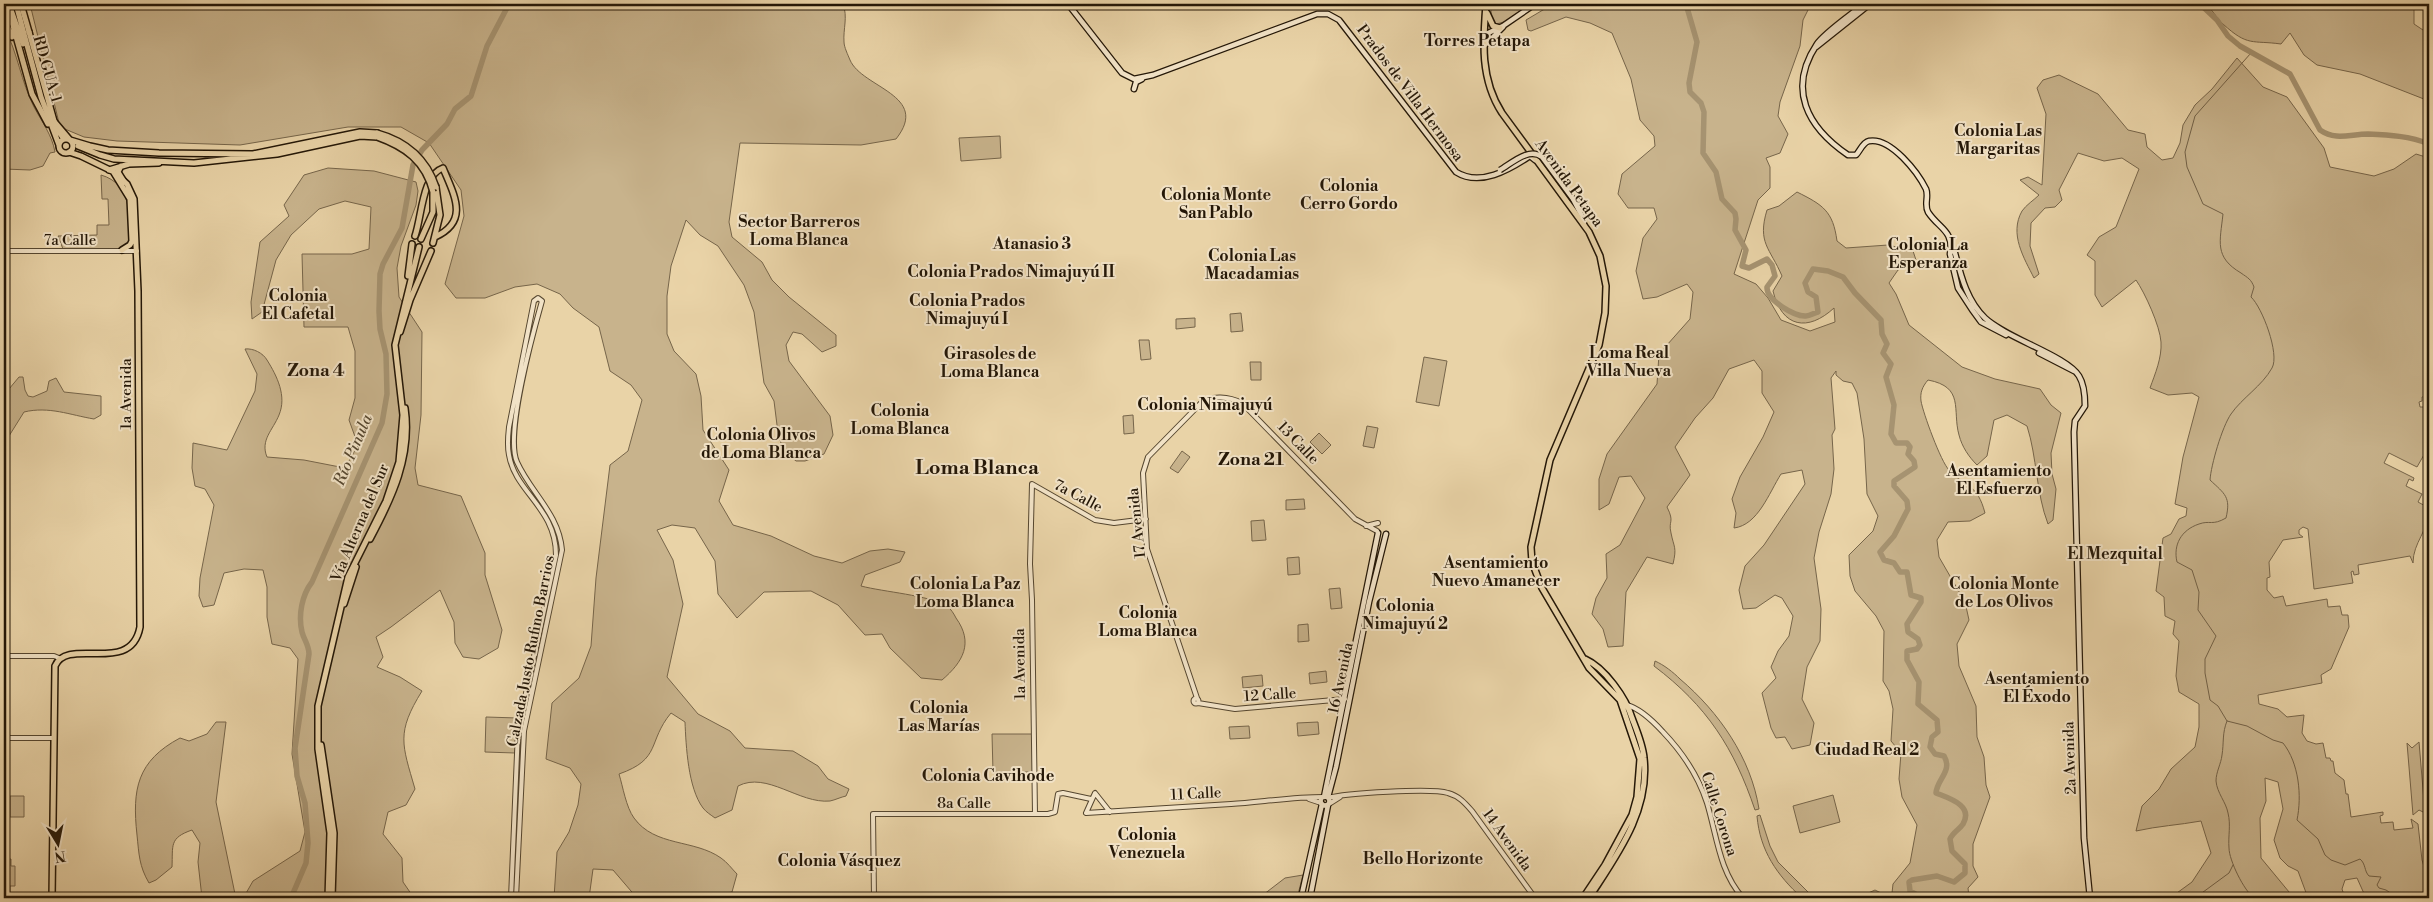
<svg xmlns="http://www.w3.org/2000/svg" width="2433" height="902" viewBox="0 0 2433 902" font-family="'Libre Bodoni',serif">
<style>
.green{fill:#c8b38c;stroke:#76654a}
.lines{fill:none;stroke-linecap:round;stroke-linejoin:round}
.stream{stroke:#726147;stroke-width:1}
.river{stroke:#a69371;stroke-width:5.5}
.tertiary-casing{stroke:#55462f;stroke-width:6}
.secondary-casing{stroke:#241707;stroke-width:7}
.primary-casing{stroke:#241707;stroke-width:8}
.trunk-casing{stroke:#241707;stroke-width:8}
.tertiary{stroke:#f1e2c6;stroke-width:4}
.secondary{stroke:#f1e2c6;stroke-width:4.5}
.primary{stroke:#e9d3a7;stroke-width:5}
.trunk{stroke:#e9d3a7;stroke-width:5}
.secondary-bridge-casing{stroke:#241707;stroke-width:7;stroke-linecap:butt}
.trunk-bridge-casing{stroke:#241707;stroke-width:8;stroke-linecap:butt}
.secondary-bridge{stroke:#f1e2c6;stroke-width:4.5}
.trunk-bridge{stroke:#e9d3a7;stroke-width:5}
.labels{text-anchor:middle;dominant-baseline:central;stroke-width:4;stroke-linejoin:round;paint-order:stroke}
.street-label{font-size:15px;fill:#241707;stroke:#f1e2c6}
.neighbourhood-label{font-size:16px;font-weight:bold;fill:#241707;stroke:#f1e2c6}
.water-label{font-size:16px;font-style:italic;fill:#584931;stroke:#f1e2c6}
.quarter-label{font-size:18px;font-weight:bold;fill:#241707;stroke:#f1e2c6}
.district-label{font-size:20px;font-weight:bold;fill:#241707;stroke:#f1e2c6}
</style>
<rect width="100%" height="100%" fill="#e9d3a7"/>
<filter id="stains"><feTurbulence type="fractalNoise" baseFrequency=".004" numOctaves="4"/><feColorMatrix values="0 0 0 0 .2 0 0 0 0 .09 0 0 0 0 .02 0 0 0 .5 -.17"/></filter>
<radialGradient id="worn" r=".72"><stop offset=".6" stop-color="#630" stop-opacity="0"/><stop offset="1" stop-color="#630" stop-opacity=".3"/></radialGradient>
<path class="green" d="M30 4H843C848 17 843 29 844 42 844 47 848 55 850 60 862 88 931 95 896 139L861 145 740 143 729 222 732 237 762 262 772 280 789 297 836 335V346L822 352 802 334 793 332 786 345 789 361 830 416 833 435 824 454 805 461H796L783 450 778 433 774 401 764 383 754 312 744 285 718 246 700 235 686 220 671 266 667 296V334L674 351 696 374 701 396 703 430 729 470 719 501 733 525 771 536 814 556 842 563 870 551 888 549 905 552 900 562 865 575 861 586C884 592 928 595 947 606 951 609 954 614 956 618 974 643 963 662 942 680L921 678 890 648 882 634 865 635 838 605 811 591 764 592 737 618 718 594 715 561 695 528 672 525 657 530 673 560 683 604 667 677 698 714 730 731 745 748 793 751 818 766 828 779 849 789 846 796C841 797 835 800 830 801 799 804 767 771 738 786L732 810 715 818C711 815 706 812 703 808 688 788 686 746 685 722L671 713C647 742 662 759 619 774 623 787 626 807 634 818 655 847 694 839 721 858 727 862 732 869 737 874L732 892 721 894 718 898H637L613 870 593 869 589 898H554L557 852 569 832 578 805 581 784 570 768 546 759 552 703 579 678 591 646 596 578 610 465 628 451 642 400 631 385 610 371 599 327 573 308 560 294 537 284 515 287 485 298H456L445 284 464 216 461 190 429 143 401 127H348L240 145 117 141 84 137 60 127Z
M1491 4H1531L1504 22 1496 24 1491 18Z
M1553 4H1811L1803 20 1800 46 1780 102 1778 116 1788 134 1780 153 1766 158 1770 167V188L1758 200 1734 274 1756 284 1768 298 1781 320 1810 331 1835 322 1834 308C1808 332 1782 328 1773 291L1782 276C1770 248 1757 243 1767 210L1779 206 1797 192C1823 205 1833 211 1837 241L1846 248 1888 245 1913 251 1916 260 1898 270 1889 283 1896 294 1909 325 1962 367 1995 379 2040 389 2051 405 2061 413 2051 453 2052 474 2056 489 2053 520 2048 524C2036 493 2037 457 2027 426L2007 415 1994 420 1987 456 1977 465C1969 457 1962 447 1959 435 1952 410 1965 387 1928 380 1922 387 1920 393 1921 401 1923 413 1941 462 1949 470 1967 489 1977 483 1985 513L1970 521 1948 522 1937 540 1939 557 1965 602 1969 620 1957 644 1959 666 1976 706 1977 737 1984 757 1986 785 1990 797 1973 844V866L1978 877 1968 888 1969 898H1857L1875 890 1883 894 1892 893 1893 884 1910 863 1917 825 1902 797 1899 779 1901 753 1891 741 1893 709 1889 691 1883 681 1884 631 1876 616 1855 591 1850 576 1849 555 1873 531 1878 516 1867 494 1864 439 1857 393 1852 383 1843 381 1836 375V371L1831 378 1835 429 1832 435 1834 469 1831 494 1819 532 1814 558 1821 609 1820 641 1807 667 1802 699 1814 723 1810 745 1792 749 1785 737 1776 738 1771 728 1762 693 1776 678 1771 667 1778 651 1789 636 1793 616 1782 598 1775 595 1756 608 1743 609 1739 590 1745 566 1764 545 1805 484 1802 470 1781 474C1769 493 1758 525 1734 528L1736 513 1732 499 1740 477 1763 437 1774 412 1762 393V371L1754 360 1729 369 1713 398 1695 418 1675 447 1690 475 1667 507C1675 523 1668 520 1671 533 1674 548 1677 547 1673 564L1647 557 1626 592 1623 646 1608 647 1603 629 1592 614 1596 598 1607 578 1606 554 1620 545 1645 498 1631 476 1619 477 1609 504 1599 510V479L1607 454 1657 384 1659 354 1690 319 1693 292 1687 284 1657 297 1643 299 1636 271 1643 238 1657 219 1654 208H1628L1618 194 1622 174 1655 146 1654 136 1640 120 1631 79 1612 33 1590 23 1566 17 1531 31 1528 30 1526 20Z
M2204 4H2414V24L2429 34V101L2360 74 2317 65 2304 55 2290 33 2281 44C2252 40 2248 47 2223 24 2216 18 2213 9 2204 4Z
M4 27C18 53 21 82 34 107 42 122 52 135 55 152L50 153 43 166 30 170 4 169Z
M2237 58 2263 87 2287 97 2324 148 2330 167 2374 176 2394 169 2416 154 2429 158V396L2422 397V401L2419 402 2420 407H2425V415H2429V446L2417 467 2389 453 2384 463 2414 478 2413 481 2409 479 2406 486 2422 494 2418 502 2429 508C2429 531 2413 542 2413 563L2410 556 2358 565 2359 574 2354 575 2353 571 2351 572 2353 583 2314 589 2308 529 2303 527 2299 530V534L2303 537 2283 540 2269 562 2270 577 2267 578V590L2274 598 2283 596 2286 606 2327 599 2328 607 2340 606 2342 615H2348L2349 627 2331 669 2321 675 2322 683 2258 695 2259 704 2278 709 2287 717 2304 715 2302 733 2307 741 2316 744 2323 743 2326 758H2330L2331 761H2333L2335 773 2344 780 2346 794H2348L2351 817 2383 812V815L2380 816 2381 823 2393 822 2394 830 2413 828 2411 819 2418 824 2422 860 2429 883V898H2366L2357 878 2345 880 2342 889 2345 898H2308L2298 871 2288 866 2280 858 2274 840 2283 809 2278 782 2265 778 2266 801 2260 818 2261 858 2294 898H2170L2192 882 2211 853 2201 821C2179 825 2158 826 2136 831L2142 806 2159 789 2171 769 2195 747 2199 727V704L2179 692 2176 676 2179 641 2173 634 2175 621 2165 616 2164 597 2156 591 2163 538 2171 534 2179 519 2186 516 2187 508 2175 504 2183 457 2199 397 2192 393 2168 395 2150 388C2155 374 2162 358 2161 342 2160 326 2145 293 2136 280L2102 307 2095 295V261L2087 255 2099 237 2116 227 2139 169 2122 158 2104 161 2078 153 2059 190 2062 200 2055 207 2045 208 2031 223 2030 246 2039 274 2034 278C2024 258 2009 234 2022 211 2026 205 2034 200 2039 195L2020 180 2028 177 2042 185 2046 114 2037 88 2043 80 2059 75 2098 94 2128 130 2145 134 2147 147 2162 160 2173 158 2180 143 2183 125 2195 105 2212 89Z
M1000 136 1001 158 961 161 959 138Z
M328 168 374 171 416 182 418 191 416 205 401 246 397 268 399 297 422 332 421 415 415 468 418 485 461 496 485 553V575L502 630 498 648 479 659 463 657 455 643 454 622 440 590 391 627 376 637 383 657 377 667 400 677 422 691C396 733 402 744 415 789L406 805 388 812 383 834 402 858 403 882 414 898H384L372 894 367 898H202L198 862 200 843 192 830C169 838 173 845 172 867L156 880 149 883C139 866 139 854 137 835 132 789 137 761 180 738L189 741 207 734 216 722H226L216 802 235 894 245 895 253 881 300 851 305 832 292 754 298 659 290 648 272 644 267 617V587L263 570 244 569 224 573 214 605 203 607 199 596 200 578 214 505 205 489 195 486 192 468 193 443 227 450 255 391 257 374 245 349C253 348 263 353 267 360 277 376 287 396 279 415 273 430 260 440 267 457L304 460 345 468 358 445 349 420 355 398V351L348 327H304L302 254H352L369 249 371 207 345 201 319 209 291 235 276 260 262 312 252 319 251 302 260 242 289 216 284 205 304 175Z
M101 175C132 184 129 215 131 242L121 249H63L58 236 97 235V225H109L108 199H102Z
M1241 313 1243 331 1231 332 1230 314Z
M1195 318V327L1176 329V319Z
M1139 340H1149L1151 359 1141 360Z
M1424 357 1447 361 1439 406 1416 402Z
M1250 362H1261V380H1251Z
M19 377H23L25 390 28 396 33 397 47 391 49 381 56 378 64 392 101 396V415L94 419C70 415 49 406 24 412L9 436H4V395Z
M1133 415 1134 433 1124 434 1123 416Z
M1367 426 1378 428 1374 448 1363 446Z
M1319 433 1331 445 1322 454 1310 442Z
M1182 451 1190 457 1178 473 1170 468Z
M1304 499 1305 509 1286 510V500Z
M1264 520 1266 540 1252 541 1251 521Z
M1299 557 1300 574 1288 575 1287 558Z
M1340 588 1342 608 1331 609 1329 589Z
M1308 624 1309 641 1298 642V625Z
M1655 661C1664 665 1673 672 1680 679 1719 712 1751 758 1759 809L1755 810C1734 748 1707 706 1654 666Z
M1326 671 1327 682 1310 684 1309 673Z
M1262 675 1263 686 1243 688 1242 677Z
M486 717 518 718 515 753 485 752Z
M1318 722 1319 734 1298 736 1297 723Z
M1249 726 1250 738 1230 739 1229 727Z
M992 734H1032L1033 772H993Z
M2419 742 2425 813 2419 810 2413 815 2407 743 2412 748Z
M1833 795 1840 822 1800 833 1793 806Z
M10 796H24V817H10Z
M1760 815 1770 846 1778 862 1814 898H1802C1777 875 1760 851 1757 816Z
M4 859H11V866H15V886H10V892H4Z
M1303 875 1297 898H1259L1285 878Z"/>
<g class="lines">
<path class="stream" d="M2251 53 2195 116 2185 152 2187 167 2203 204 2223 214C2220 242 2214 257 2241 273 2248 278 2251 279 2254 287L2251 297C2262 307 2280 354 2272 368 2262 386 2242 398 2231 414 2222 427 2211 465 2210 480 2225 494 2231 497 2226 518 2212 526 2210 520 2199 524 2181 530 2173 545 2177 562L2192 570 2199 592 2198 610 2216 636 2205 659V673L2210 700 2218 706 2227 721 2247 726 2273 740 2283 743C2299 763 2302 796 2297 820L2318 839 2325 855 2331 860 2345 865 2360 859C2366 864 2364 871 2369 876L2381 877 2377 885 2379 888 2386 890 2398 898
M2227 721C2222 733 2224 743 2222 755 2221 764 2216 772 2216 781 2217 793 2226 802 2228 813 2231 825 2228 836 2229 848 2229 860 2244 891 2254 898
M2195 898 2229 873 2233 865"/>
<path class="river" d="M1686 4 1697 42 1689 83 1690 92 1701 103 1704 112 1703 153 1716 172 1722 199 1735 213 1736 219 1735 230 1746 250 1742 266 1749 268 1767 259 1772 265 1775 276 1767 287C1766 300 1795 317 1806 316 1810 316 1814 313 1818 312L1816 297 1808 292 1805 283 1813 269 1828 271 1843 277 1855 293 1881 320 1882 334 1887 344 1883 353 1891 364 1886 377 1894 405 1891 434 1896 443H1907L1910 447 1908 454 1914 461 1915 467 1894 481V486L1907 501 1908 509 1894 536 1880 552 1884 560 1894 563 1900 572H1907L1911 595 1921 598V602L1907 624 1908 632 1918 639 1920 645 1917 649 1907 651V660L1919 682 1918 704 1937 720 1938 732 1932 737 1930 747 1935 754 1944 756C1953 771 1937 779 1936 793 1948 798 1974 805 1963 824 1959 830 1953 832 1950 839L1952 851 1965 864V873L1954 882 1937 876 1912 880 1909 882 1910 891 1922 898
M2200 4 2217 20 2228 36 2240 46 2290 74 2320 130C2336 141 2350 134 2368 134 2389 135 2410 136 2429 144
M291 898 306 863 308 843 305 803 297 776 295 748 309 654C309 645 304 640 302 632 298 615 302 595 312 582L382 423 387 394 386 354 380 329 379 311 380 274 383 264 402 228 413 165 422 150 447 124 455 109 471 96 487 46 509 4"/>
<g class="tertiary-casing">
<path id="tertiary" d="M4 251H137
M1366 526 1378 523
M4 656H54L59 658
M1197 698 1147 549 1143 473 1148 457 1200 404C1211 394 1230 397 1242 403L1355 519 1377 531
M1193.5 701a2.5 2.5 0 1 1 5 0a2.5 2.5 0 1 1-5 0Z
M1332 702 1338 705 1341 709
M1198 703 1235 709 1345 699
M1627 705C1641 709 1653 721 1663 732 1683 753 1698 775 1707 803 1717 836 1719 871 1743 898
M4 738H54
M1328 798C1345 793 1432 788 1448 793 1459 796 1465 803 1472 811L1535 898
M1309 799 1321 803
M1329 804 1340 797
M1110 812 1095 793 1086 813C1134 810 1183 807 1231 804 1261 802 1293 797 1323 797
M1035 814 1032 600 1030 564 1032 484 1095 520 1114 523 1146 519
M511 898 518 730 556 555C556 508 515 492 509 455 507 446 508 436 509 427L534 301 538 298 542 301C533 333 505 435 517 462 531 493 559 514 562 550L524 731 516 898
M874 898 873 814H1048L1055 812 1058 794 1063 793 1091 799"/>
</g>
<g class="secondary-casing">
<path id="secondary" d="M1068 4 1122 73 1134 79 1153 75 1317 14H1328L1339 20 1456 172C1480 187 1509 170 1530 156L1535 160
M1864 4C1852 14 1824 33 1817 44 1787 89 1807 127 1848 155H1856C1860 151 1863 142 1869 141 1891 137 1918 173 1926 189 1929 196 1924 205 1928 212 1939 229 1954 230 1950 254L1958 288 1973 311 1981 322 2006 335
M1484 35 1503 26 1535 4
M1484 46 1503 27
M1816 47 1870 4
M1134 89 1136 82 1142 79
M1573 199 1583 218 1584 225
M1951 249 1955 253C1961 276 1967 301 1985 318 2006 338 2067 356 2079 376 2084 384 2085 397 2085 406L2075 421 2074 432 2084 838 2090 898
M2039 353 2074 371
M1320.5 801a4.5 4.5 0 1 1 9 0a4.5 4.5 0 1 1-9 0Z
M1324 797 1378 533
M1328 797 1336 767 1369 602 1386 534
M1301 898 1322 804
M1310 898 1328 805"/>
</g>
<g class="primary-casing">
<path id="primary" d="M16 4 41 97 59 145
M1486 4C1483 42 1480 79 1502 113L1589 232 1600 256 1606 286 1605 313 1599 345 1550 460 1531 547 1532 562 1542 588 1589 668 1620 700 1640 759 1637 797 1632 815 1605 865 1583 898
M10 7 23 44
M1487 13 1493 26 1500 28
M29 32 56 128 64 139
M59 146a7 7 0 1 1 14 0a7 7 0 1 1-14 0Z
M114 173 130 199 132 241 130 245 122 250
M1585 659C1605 668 1626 698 1632 718 1637 731 1643 745 1644 758 1650 812 1616 856 1589 898
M52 898 55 666C68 636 131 676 140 627L138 291 134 199 127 184 114 172 81 156 69 152"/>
</g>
<g class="trunk-casing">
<path id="trunk" d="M7 4 32 94 48 124
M21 4 29 32
M4 19 12 37
M53 120 70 140 90 146 108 150 159 153 253 154 360 132 377 133
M78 146 100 155 114 159 194 163 277 154 360 136 377 137
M121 166 118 172 123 180
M109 170 129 164 159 163
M415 236C422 216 422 175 443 168 454 195 470 221 435 237
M421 239 433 212V192
M433 243 440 215 436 187
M408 276 412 244
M400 332 410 300 431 251
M370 539C392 498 412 456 405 408
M344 604 356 567
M321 745 334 833 332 898
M328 898 330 833 318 749V706L348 577 386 501 399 462 403 415 395 345 419 247"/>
</g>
<use href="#tertiary" class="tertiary"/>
<use href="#secondary" class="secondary"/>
<use href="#primary" class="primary"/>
<use href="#trunk" class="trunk"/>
<g class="secondary-bridge-casing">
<path id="secondary-bridge" d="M1500 170C1512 163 1529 147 1542 157L1573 199"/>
</g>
<g class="trunk-bridge-casing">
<path id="trunk-bridge" d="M377 133C406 141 426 157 436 187
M377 137C405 147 425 161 433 192"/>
</g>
<use href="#secondary-bridge" class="secondary-bridge"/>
<use href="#trunk-bridge" class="trunk-bridge"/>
</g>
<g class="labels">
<g class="street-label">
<text transform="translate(47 69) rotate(74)">RD GUA-1</text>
<text transform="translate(1410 93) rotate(53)">Prados de Villa Hermosa</text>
<text transform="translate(1569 183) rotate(54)">Avenida Petapa</text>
<text x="70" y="240">7a Calle</text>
<text transform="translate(126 394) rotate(-90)">1a Avenida</text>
<text transform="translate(1298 443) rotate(46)">13 Calle</text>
<text transform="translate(1078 496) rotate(28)">7a Calle</text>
<text transform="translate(360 523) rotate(-67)">Vía Alterna del Sur</text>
<text transform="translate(1137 523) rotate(-96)">17 Avenida</text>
<text transform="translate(531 651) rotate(-79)">Calzada Justo Rufino Barrios</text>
<text transform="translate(1020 664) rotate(-91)">1a Avenida</text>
<text transform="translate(1341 678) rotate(-78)">16 Avenida</text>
<text transform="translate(1270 695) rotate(-4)">12 Calle</text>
<text transform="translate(2070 758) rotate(-92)">2a Avenida</text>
<text transform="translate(1196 794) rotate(-3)">11 Calle</text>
<text x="964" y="803">8a Calle</text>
<text transform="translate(1719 814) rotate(72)">Calle Corona</text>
<text transform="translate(1507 840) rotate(54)">14 Avenida</text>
</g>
<g class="neighbourhood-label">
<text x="1477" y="41">Torres Petapa</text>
<text x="1998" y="131">Colonia Las<tspan x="1998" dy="18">Margaritas</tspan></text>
<text x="1349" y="186">Colonia<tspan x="1349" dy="18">Cerro Gordo</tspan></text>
<text x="1216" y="195">Colonia Monte<tspan x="1216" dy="18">San Pablo</tspan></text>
<text x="799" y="222">Sector Barreros<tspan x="799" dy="18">Loma Blanca</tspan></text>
<text x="1032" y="244">Atanasio 3</text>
<text x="1928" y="245">Colonia La<tspan x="1928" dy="18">Esperanza</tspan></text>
<text x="1252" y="256">Colonia Las<tspan x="1252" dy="18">Macadamias</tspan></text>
<text x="1011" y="272">Colonia Prados Nimajuyú II</text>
<text x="298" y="296">Colonia<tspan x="298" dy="18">El Cafetal</tspan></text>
<text x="967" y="301">Colonia Prados<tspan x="967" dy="18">Nimajuyú I</tspan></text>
<text x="1629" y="353">Loma Real<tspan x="1629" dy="18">Villa Nueva</tspan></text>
<text x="990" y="354">Girasoles de<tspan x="990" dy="18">Loma Blanca</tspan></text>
<text x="1205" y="405">Colonia Nimajuyú</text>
<text x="900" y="411">Colonia<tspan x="900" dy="18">Loma Blanca</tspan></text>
<text x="761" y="435">Colonia Olivos<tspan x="761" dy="18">de Loma Blanca</tspan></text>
<text x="1999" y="471">Asentamiento<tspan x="1999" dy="18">El Esfuerzo</tspan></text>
<text x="2115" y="554">El Mezquital</text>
<text x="1496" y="563">Asentamiento<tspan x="1496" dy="18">Nuevo Amanecer</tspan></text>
<text x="965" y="584">Colonia La Paz<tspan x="965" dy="18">Loma Blanca</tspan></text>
<text x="2004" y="584">Colonia Monte<tspan x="2004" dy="18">de Los Olivos</tspan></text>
<text x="1405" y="606">Colonia<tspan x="1405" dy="18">Nimajuyú 2</tspan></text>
<text x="1148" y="613">Colonia<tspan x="1148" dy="18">Loma Blanca</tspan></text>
<text x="2037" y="679">Asentamiento<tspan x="2037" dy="18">El Éxodo</tspan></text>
<text x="939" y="708">Colonia<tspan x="939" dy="18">Las Marías</tspan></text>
<text x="1867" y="750">Ciudad Real 2</text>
<text x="988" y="776">Colonia Cavihode</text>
<text x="1147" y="835">Colonia<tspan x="1147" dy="18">Venezuela</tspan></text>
<text x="1423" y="859">Bello Horizonte</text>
<text x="839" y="861">Colonia Vásquez</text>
</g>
<g class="water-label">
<text transform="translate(353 450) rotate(-67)">Río Pinula</text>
</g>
<g class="quarter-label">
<text x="316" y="370">Zona 4</text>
<text x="1251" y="459">Zona 21</text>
</g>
<g class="district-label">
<text x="977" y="468">Loma Blanca</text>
</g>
</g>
<rect width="2433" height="902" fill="none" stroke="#e9d3a7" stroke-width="20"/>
<rect x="5" y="5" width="2423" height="892" fill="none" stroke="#241707" stroke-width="2.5"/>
<rect x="10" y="10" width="2413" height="882" fill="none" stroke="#241707"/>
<g transform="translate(58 844) rotate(170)" stroke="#f1e2c6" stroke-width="4" paint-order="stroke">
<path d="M0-4L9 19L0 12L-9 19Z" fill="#241707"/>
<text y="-8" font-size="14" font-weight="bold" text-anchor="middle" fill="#241707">N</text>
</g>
<rect width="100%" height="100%" filter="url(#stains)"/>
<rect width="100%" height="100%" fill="url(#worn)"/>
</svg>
